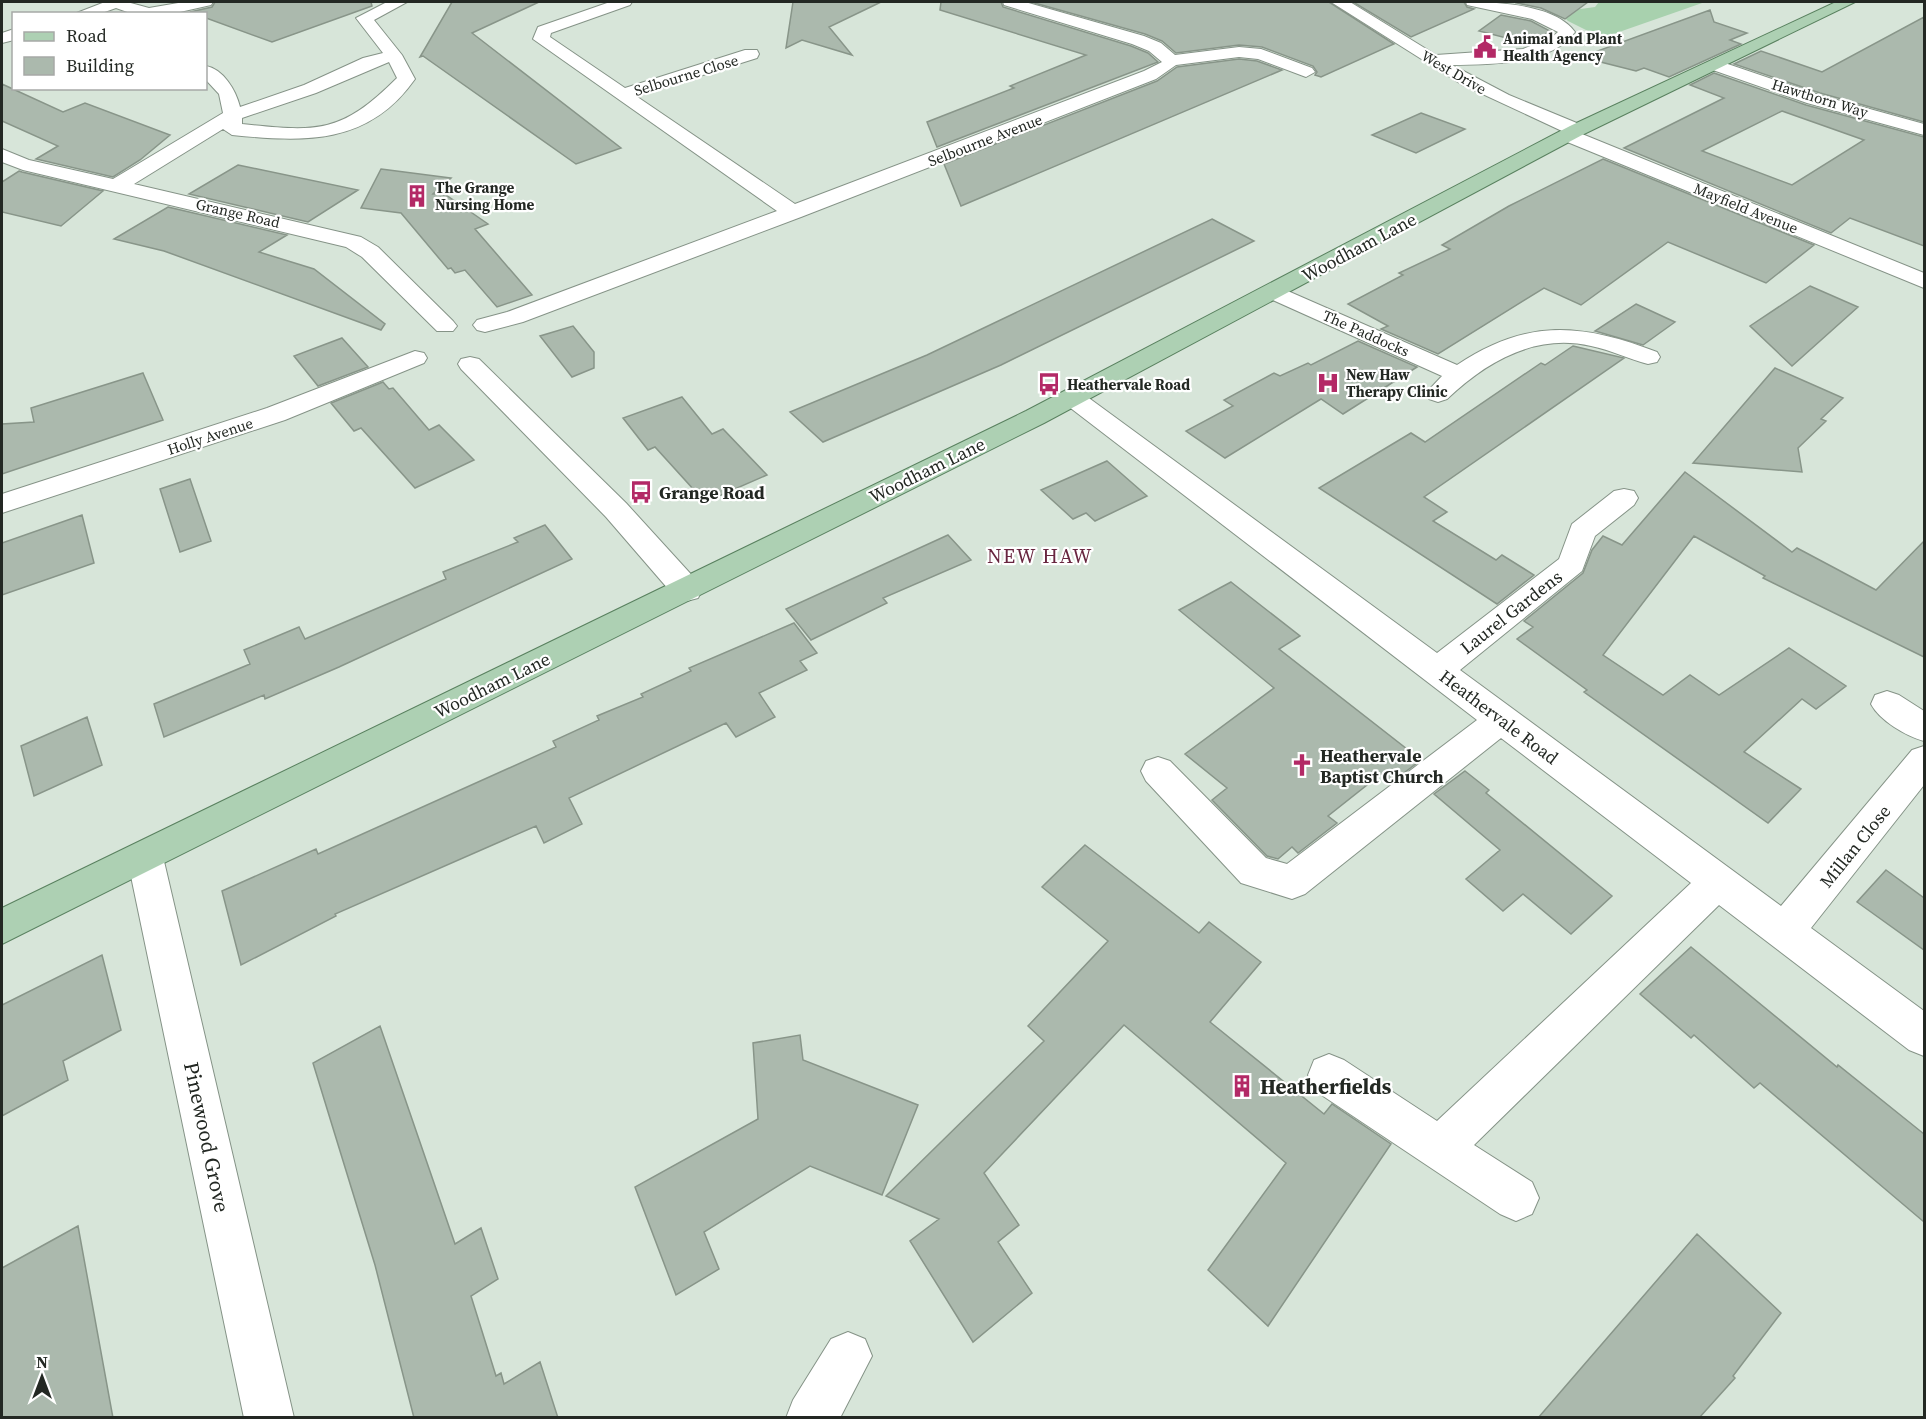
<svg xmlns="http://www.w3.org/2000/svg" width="1926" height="1419" viewBox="0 0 1926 1419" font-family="'Source Serif 4',serif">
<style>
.green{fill:#a8d1ae}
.building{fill:#abb9ad;stroke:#889589;stroke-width:1.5;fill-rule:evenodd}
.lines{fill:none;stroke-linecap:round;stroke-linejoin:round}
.minor-casing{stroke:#859387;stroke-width:2}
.major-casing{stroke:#59815f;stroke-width:2}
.minor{fill:#fff;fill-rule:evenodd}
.major{fill:#add0b3;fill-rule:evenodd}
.labels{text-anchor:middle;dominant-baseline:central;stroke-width:4.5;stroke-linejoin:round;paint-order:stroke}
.far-poi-label{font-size:15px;font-weight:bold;fill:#232823;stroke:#fff;text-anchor:start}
.far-street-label{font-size:15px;fill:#232823;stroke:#fff}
.street-label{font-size:18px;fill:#232823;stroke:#fff}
.poi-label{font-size:18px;font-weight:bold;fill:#232823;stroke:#fff;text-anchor:start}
.neighbourhood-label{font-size:20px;letter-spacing:1.5px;fill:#68253f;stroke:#fff}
.near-poi-label{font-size:21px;font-weight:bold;fill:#232823;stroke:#fff;text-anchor:start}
.near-street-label{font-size:21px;fill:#232823;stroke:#fff}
</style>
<rect width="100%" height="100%" fill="#d7e5d9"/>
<path class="green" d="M1599 2H1705L1602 38 1568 21 1559 12 1595 7Z"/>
<path class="building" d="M215 2H371L372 6 272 42 206 18V14L190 12 212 7Z
M452 2H539L472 33 621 148 576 164 423 56 420 57Z
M793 2H881L829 27 852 55 802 40 786 48Z
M941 2H1001L1003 7 1131 46 1148 53 1158 62 937 147 927 122 1014 88 1010 86 1086 55 940 10Z
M1031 2H1329L1394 44 1321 77 1315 75 1317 72 1313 66 1262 47 1239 45 1176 53 1162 41 1145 34Z
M1353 2H1464L1467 7 1474 9 1411 37Z
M1519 2H1588L1565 19 1541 8 1517 3Z
M1710 10 1714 22 1747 33 1730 40 1741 44 1669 77 1644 68 1636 71 1581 57Z
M1501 15 1531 21 1550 31 1530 44 1479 31Z
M1924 17V122L1820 93 1734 64 1761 51 1822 72Z
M1239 59 1257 61 1282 70 961 206 944 164 1157 81 1177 67Z
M1714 73 1806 105 1924 137V246L1850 218 1831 233 1624 148 1724 98 1690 85ZM1782 111 1864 140 1792 185 1702 151Z
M2 84 63 112 85 103 170 135 140 160 113 177 36 159 58 146 2 121Z
M1421 113 1465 129 1416 153 1372 135Z
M1603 159 1814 245 1766 283 1668 242 1581 305 1544 288 1438 354 1381 329 1388 326 1348 304 1403 275 1399 273 1450 249 1442 245 1509 206Z
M238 165 358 190 308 222 189 194Z
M381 169 451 178 433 194 446 195 488 224 475 229 532 295 497 307 465 270 455 273 451 268 448 269 401 213 361 208Z
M19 171 22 172 103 191 61 226 2 212V182Z
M168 207 287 235 259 252 314 269 385 324 381 330 164 251 114 239Z
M1212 219 1254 241 1001 365 823 442 790 412 927 355Z
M1810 286 1858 307 1792 366 1750 326Z
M1636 304 1675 322 1643 345 1595 331Z
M573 326 594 352V368L572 377 540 336Z
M342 338 368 367 318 386 294 356Z
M1358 341 1417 367 1343 414 1321 399 1225 458 1186 431 1233 406 1224 400 1274 373 1280 376 1308 363 1311 365Z
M1573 346 1624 358 1424 497 1447 512 1433 521 1496 560 1502 555 1534 575 1497 604 1319 488 1411 433 1425 442 1541 363 1545 365Z
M1775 368 1843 398 1821 419 1826 421 1798 448 1802 472 1693 463Z
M143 373 163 420 2 474V424L34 422 31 408Z
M383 382 389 389 393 388 429 430 439 425 474 460 415 488 361 428 354 431 331 403Z
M682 397 712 434 723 429 767 475 705 502 655 447 648 450 623 418Z
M1107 461 1147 496 1095 521 1086 513 1073 519 1041 490Z
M1685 472 1792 552 1797 548 1876 590 1924 541V657L1763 578 1765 576 1694 536 1603 655 1663 695 1690 675 1719 695 1789 648 1846 686 1816 709 1802 699 1744 752 1801 789 1768 823 1584 692 1587 690 1517 639 1533 627 1524 621 1583 573 1592 550 1603 536 1622 545Z
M190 479 211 541 180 552 160 489Z
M82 515 94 563 2 595V543Z
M545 525 572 559 339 667 265 699 264 695 164 737 154 704 250 664 244 650 299 627 305 639 446 579 443 572 518 542 514 538Z
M948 535 971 560 883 598 887 603 811 640 786 609Z
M1231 582 1300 636 1279 649 1421 760 1392 782 1381 774 1328 816 1337 823 1298 853 1292 847 1278 859 1267 856 1212 800 1227 788 1185 754 1274 688 1179 610Z
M794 623 817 653 800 661 807 670 759 693 775 717 736 737 726 723 569 798 582 824 544 843 536 826 335 914 336 916 241 965 222 891 316 849 318 854 556 747 553 741 599 720 597 716 643 697 641 694 691 671 689 668Z
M87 717 102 765 34 796 21 746Z
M1465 771 1489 790 1486 793 1612 896 1571 934 1523 894 1503 911 1466 879 1500 850 1434 794Z
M1085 845 1199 933 1209 922 1261 962 1210 1022 1324 1114 1332 1104 1391 1144 1268 1326 1208 1270 1286 1163 1124 1025 984 1173 1019 1225 998 1242 1032 1293 973 1342 910 1241 939 1219 886 1196 1044 1041 1028 1026 1108 941 1042 887Z
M1886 870 1924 898V950L1857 902Z
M1691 947 1837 1067 1838 1065 1924 1134V1222L1760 1083 1754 1088 1694 1035 1691 1038 1640 994Z
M102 955 121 1030 63 1061 68 1080 2 1116V1005Z
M380 1026 455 1244 481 1228 498 1279 471 1296 496 1376 501 1373 504 1384 540 1362 558 1418H414L375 1265 313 1063Z
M800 1035 803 1060 918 1105 882 1195 810 1166 704 1232 719 1269 676 1295 635 1187 758 1119 753 1043Z
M78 1226 113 1418H2V1268Z
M1697 1234 1781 1313 1733 1376 1735 1378 1699 1418H1538Z"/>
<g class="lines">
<g class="minor-casing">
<path id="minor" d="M105 2H127L149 8 184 2H213L211 5 171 14H133L116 8 99 14H74Z
M387 2H407L374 20 402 55 415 79C368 146 304 142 232 135L223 129 134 184 361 237 378 247 453 321 457 326 453 331H437L362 257 346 247 23 170 2 162V149L29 160 113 179 223 113 219 94 206 80V66C223 69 236 90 240 107L304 85 363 58 383 53 356 18ZM389 62 397 78C341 134 318 132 242 124V118L316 93Z
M610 2H632L630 5 551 33 550 37 625 88 745 50H757L759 54 757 58 636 96 795 204 1144 71 1162 62 1149 51 1132 44 1004 5 1003 2H1025L1144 36 1161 43 1175 55 1239 47 1261 49 1312 68 1315 72 1306 77 1258 59 1239 57 1176 65 1156 79 801 217 523 322 485 332 477 330 473 325 477 320 507 312 777 211 533 39 538 27Z
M1331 2H1350L1436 55 1523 49 1551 38 1558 32 1532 19 1467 5 1466 2C1497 2 1555 4 1575 32 1550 66 1490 64 1452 65L1509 95 1584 126 1586 130 1582 134 1924 273V288L1560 139 1558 135 1562 131 1461 84Z
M14 29V40L2 43V33Z
M1716 60 1819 95 1924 124V135L1807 103 1710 69 1707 65Z
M1274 285 1457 365C1527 318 1582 323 1657 352L1660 357 1657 362 1648 364C1629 359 1611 350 1591 346 1535 333 1486 362 1447 399L1438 402 1429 399 1425 394 1442 376 1266 297 1263 292 1266 287Z
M415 351 424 353 427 358 424 363 285 420 2 513V494L267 408Z
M470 357 479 359 626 503 698 582 702 590 698 598 687 601 676 598 606 517 461 369 458 364 461 359Z
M1073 390 1082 393 1437 653 1559 559 1572 524 1614 491 1624 489 1634 491 1638 498 1634 505 1595 536 1582 571 1460 670 1781 906 1912 750 1924 746V785L1811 928 1924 1011V1056L1909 1050 1719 905 1474 1145 1532 1182 1539 1198 1532 1214 1516 1221 1500 1214 1314 1090 1308 1075 1314 1060 1329 1054 1344 1060 1437 1121 1691 883 1501 738 1305 894 1292 899 1241 883 1146 781 1141 771 1146 761 1158 757 1170 761 1266 858 1287 864 1477 720 1064 403 1060 398 1064 393Z
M1887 691 1899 695 1924 711V741C1906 736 1880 721 1871 704L1875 695Z
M145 841 158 846 163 857 294 1418H244L127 857 132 846Z
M848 1332 865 1339 872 1356 840 1418H786L793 1400 831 1339Z"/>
</g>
<g class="major-casing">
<path id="major" d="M1836 2H1855L1584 134 1044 423 2 944V908L1026 411 1570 126Z"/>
</g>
<use href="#minor" class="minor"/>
<use href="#major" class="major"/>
</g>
<defs>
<g id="civic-bare" transform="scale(1.8)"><path d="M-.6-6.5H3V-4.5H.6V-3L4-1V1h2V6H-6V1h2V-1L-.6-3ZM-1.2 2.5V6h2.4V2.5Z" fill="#b32966" stroke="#fff" stroke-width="2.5" paint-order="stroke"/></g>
<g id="building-bare" transform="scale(1.8)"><path d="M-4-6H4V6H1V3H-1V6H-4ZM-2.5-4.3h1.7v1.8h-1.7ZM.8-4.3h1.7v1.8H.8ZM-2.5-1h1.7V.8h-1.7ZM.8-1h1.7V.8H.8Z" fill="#b32966" stroke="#fff" stroke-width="2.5" paint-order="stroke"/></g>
<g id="hospital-bare" transform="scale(1.8)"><path d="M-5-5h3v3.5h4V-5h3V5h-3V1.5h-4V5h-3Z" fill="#b32966" stroke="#fff" stroke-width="2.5" paint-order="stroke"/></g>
<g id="bus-bare" transform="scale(1.8)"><path d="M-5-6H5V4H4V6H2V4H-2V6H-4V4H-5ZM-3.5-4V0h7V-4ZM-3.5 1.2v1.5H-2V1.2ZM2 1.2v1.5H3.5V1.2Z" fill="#b32966" stroke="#fff" stroke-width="2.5" paint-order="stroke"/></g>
<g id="church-bare" transform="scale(1.8)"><path d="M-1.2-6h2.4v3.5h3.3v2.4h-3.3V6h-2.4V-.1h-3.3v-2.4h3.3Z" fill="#b32966" stroke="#fff" stroke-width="2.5" paint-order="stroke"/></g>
</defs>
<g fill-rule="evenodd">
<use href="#civic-bare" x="1485" y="47"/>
<use href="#building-bare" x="417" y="196"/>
<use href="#hospital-bare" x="1328" y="383"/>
<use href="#bus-bare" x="1049" y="384"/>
<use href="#bus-bare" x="641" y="492"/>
<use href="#church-bare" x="1302" y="765"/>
<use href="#building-bare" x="1242" y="1086"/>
</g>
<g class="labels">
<g class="far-poi-label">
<text x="1503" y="38">Animal and Plant<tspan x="1503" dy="17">Health Agency</tspan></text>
<text x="435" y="187">The Grange<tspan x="435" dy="17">Nursing Home</tspan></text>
<text x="1346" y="374">New Haw<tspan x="1346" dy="17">Therapy Clinic</tspan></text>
<text x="1067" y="384">Heathervale Road</text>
</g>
<g class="far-street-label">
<text transform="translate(1454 72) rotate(30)">West Drive</text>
<text transform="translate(686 75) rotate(-17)">Selbourne Close</text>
<text transform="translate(1820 98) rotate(17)">Hawthorn Way</text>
<text transform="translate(985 140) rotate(-21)">Selbourne Avenue</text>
<text transform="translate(1746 208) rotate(22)">Mayfield Avenue</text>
<text transform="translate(238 213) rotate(13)">Grange Road</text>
<text transform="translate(1366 333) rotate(24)">The Paddocks</text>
<text transform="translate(210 436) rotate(-18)">Holly Avenue</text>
</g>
<g class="street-label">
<text transform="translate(1359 247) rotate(-28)">Woodham Lane</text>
<text transform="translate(927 470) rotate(-26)">Woodham Lane</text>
<text transform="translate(1511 612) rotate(-38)">Laurel Gardens</text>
<text transform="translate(492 685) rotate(-26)">Woodham Lane</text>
<text transform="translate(1499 717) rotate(37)">Heathervale Road</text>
<text transform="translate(1855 846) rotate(-51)">Millan Close</text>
</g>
<g class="poi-label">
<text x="659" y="492">Grange Road</text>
<text x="1320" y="755">Heathervale<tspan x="1320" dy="21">Baptist Church</tspan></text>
</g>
<g class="neighbourhood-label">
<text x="1040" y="556">NEW HAW</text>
</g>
<g class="near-poi-label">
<text x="1260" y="1086">Heatherfields</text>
</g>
<g class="near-street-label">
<text transform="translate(207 1137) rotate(78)">Pinewood Grove</text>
</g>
</g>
<rect width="1926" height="1419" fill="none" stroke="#232823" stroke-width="6"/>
<rect x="12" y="12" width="195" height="78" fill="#ffffff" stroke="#a7a9a7" stroke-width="1.5"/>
<rect x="24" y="32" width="30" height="9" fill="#add0b3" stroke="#a7a9a7" stroke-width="1.5"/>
<text x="66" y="42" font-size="18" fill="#232823">Road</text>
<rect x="24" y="57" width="30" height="18" fill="#abb9ad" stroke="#a7a9a7" stroke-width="1.5"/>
<text x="66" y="72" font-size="18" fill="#232823">Building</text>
<g transform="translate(42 1377)" stroke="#ffffff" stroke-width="4.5" paint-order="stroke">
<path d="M0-4.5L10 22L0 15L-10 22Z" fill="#232823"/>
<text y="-9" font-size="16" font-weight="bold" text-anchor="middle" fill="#232823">N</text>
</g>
</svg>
